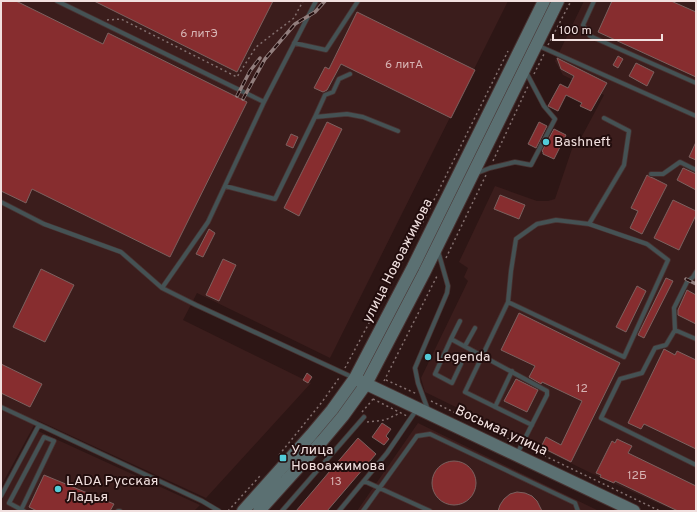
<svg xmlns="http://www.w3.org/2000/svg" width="697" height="512" viewBox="0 0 697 512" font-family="Overpass,sans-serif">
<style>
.built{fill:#3b1d1c}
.building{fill:#872d2f;stroke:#7c615f}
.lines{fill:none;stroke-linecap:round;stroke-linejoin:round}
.lane-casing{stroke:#483231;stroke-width:5.5}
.secondary-casing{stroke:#483231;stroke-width:14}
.path{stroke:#836f6e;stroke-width:1.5;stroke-dasharray:2 3;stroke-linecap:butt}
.lane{stroke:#455254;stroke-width:4}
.secondary{stroke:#5b7072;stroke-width:12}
.rail-casing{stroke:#927e7d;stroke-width:3.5}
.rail{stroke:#220d0d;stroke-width:2;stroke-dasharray:6;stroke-linecap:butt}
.poi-dot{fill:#52cbd8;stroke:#220d0d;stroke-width:1.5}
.labels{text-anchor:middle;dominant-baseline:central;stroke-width:4;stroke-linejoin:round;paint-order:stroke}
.number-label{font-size:12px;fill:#d6b3b3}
.poi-label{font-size:14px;fill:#f1e0df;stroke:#220d0d;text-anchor:start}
.street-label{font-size:14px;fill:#f1e0df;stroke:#220d0d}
</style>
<rect width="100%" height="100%" fill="#2d1615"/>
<path class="built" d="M1 1H508L330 358 197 293 183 320 311 383 206 498 37 420 1 486Z
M584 1H696V511H675L591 473 425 392 421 378 468 281 464 277 468 268 459 262 495 186 537 201H548L555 199 576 137 581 138 604 95 563 75 555 61Z
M418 423 599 511H357Z
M38 431 200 505 194 511H1V502Z"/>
<path class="building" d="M1 1H16L103 44 108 33 247 102 170 257 32 189 26 203 1 191Z
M94 1H273L237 72Z
M612 1H671L696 12V77L598 32Z
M357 12 475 70 451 118 341 64 327 90 323 92 314 88 325 67 329 69Z
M618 56 623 59 618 68 613 65Z
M557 58 607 83 591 111 580 106 582 103 566 95 558 111 548 106 560 84 568 88 574 76 561 69Z
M636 63 654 72 647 86 629 76Z
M327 122 342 129 299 216 284 208Z
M539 122 547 126 536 148 528 144Z
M554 129 566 135 554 159 543 154V152L542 151Z
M291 134 298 137 293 148 286 145Z
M696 142V160L689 157Z
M683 168 696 174V190L677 180Z
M647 175 650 177 653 178 667 185 642 234 630 228 638 211 631 208Z
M500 195 525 205 519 219 494 209Z
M673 200 696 211V215L679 250 654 238Z
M209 229 215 233 203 257 196 254Z
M223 259 236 265 219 301 206 295Z
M41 269 74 285 45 342 13 327Z
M666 278 673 281 644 338 638 335Z
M637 286 646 291 626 332 616 327Z
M687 290 696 295V324L678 315V310Z
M519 313 620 363 571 462 541 447 546 437 561 445 582 401 542 382 541 384 529 377 535 366 501 350Z
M664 349 675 355 677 351 696 360V449L644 424 641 429 628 423Z
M1 364 42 384 30 407 1 393Z
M307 373 312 377 308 383 303 380Z
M516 379 538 390 527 412 504 401Z
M382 423 391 429 386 436 389 439 384 445 372 437Z
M358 438 376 454 327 511H296Z
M617 439 632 446 628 453 696 486V511H678L615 481 614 483 600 477 601 475 596 473 612 441 615 443Z
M432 483a22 22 0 1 1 44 0a22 22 0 1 1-44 0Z
M44 475 114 504 110 511H37L29 507Z
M517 492 525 493 532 496 537 501 542 511H498L500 505 504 499 510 494Z"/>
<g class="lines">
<g class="lane-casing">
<path id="lane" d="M57 1 264 102
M594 1 583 25 590 36 696 83
M294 43 326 50 358 1
M539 46 696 116
M315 117 325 95 333 92 339 79 350 74
M477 173 490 168 515 162 531 165 555 119 544 106 526 72
M651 174H663L680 162 696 170
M225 186 275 199 315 117 347 114 363 117 398 131
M1 202 44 224 121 252 162 288 196 305 352 377
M589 224 624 165 629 131 604 118
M696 272 693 277 687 282 674 308 675 330 666 345 655 348 642 373 620 379 601 418 696 465
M162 288 208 222 264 102 316 1
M508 302 511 271 516 239 537 224 556 220 589 224 647 244 668 260 624 357 508 302 465 392 532 425
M675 330 696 339
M451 339 460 321
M465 346 475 328
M444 355 461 364 452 383 435 374 451 339 547 391V395L517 454
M1 407 202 501 219 511
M495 407 512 371
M428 410 418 383 415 368 447 293 448 286 438 251
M364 481 430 511
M1 496 39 425
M21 510 54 441 44 437 9 503 24 511
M118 511H120
M282 511 364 417
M339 511 387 453 417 409
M363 511 417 436 430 434 575 503 578 511"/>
</g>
<g class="secondary-casing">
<path id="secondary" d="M360 381 634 511
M243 511 311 435 332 410 355 378 413 267 544 1
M259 511 322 441 343 416 366 384 424 273 558 1"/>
</g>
<path class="path" d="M107 20 121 19 237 77 256 47 294 18 303 1
M548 45 571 1
M534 74 544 54
M493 161 528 86
M446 258 486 175
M345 368 425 218 508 51
M386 380 417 394
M384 381 438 274
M373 399 407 416
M431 401 517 443
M362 412 374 398
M367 422 385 420 400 413
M526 447 660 511
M279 455 322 402 339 378
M228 511 260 476"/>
<use href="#lane" class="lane"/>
<use href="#secondary" class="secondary"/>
<g class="rail-casing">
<path id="rail" d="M237 96 250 71 260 58
M243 99 265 59 295 24 315 12 325 1
M686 279 696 284"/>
</g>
<use href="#rail" class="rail"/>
</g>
<g class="poi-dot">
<circle cx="546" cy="142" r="4"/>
<circle cx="428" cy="357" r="4"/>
<rect x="279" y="454" width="8" height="8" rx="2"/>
<circle cx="58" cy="489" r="4"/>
</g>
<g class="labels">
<g class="number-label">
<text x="199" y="34">6 литЭ</text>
<text x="404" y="65">6 литА</text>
<text x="582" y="389">12</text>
<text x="637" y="476">12Б</text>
<text x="336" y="482">13</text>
</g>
<g class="poi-label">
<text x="554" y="142">Bashneft</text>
<text x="436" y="357">Legenda</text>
<text x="291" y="450">Улица<tspan x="291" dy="16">Новоажимова</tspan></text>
<text x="66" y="481">LADA Русская<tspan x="66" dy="16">Ладья</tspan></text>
</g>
<g class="street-label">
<text transform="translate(398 261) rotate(-63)">улица Новоажимова</text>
<text transform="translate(501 431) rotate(25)">Восьмая улица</text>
</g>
</g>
<rect width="697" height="512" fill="none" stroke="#f1e0df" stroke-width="4"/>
<path d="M553 34v6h109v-6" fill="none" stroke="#f1e0df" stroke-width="2"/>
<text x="559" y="34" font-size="12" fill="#f1e0df" stroke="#220d0d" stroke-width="3" paint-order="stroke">100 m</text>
</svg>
